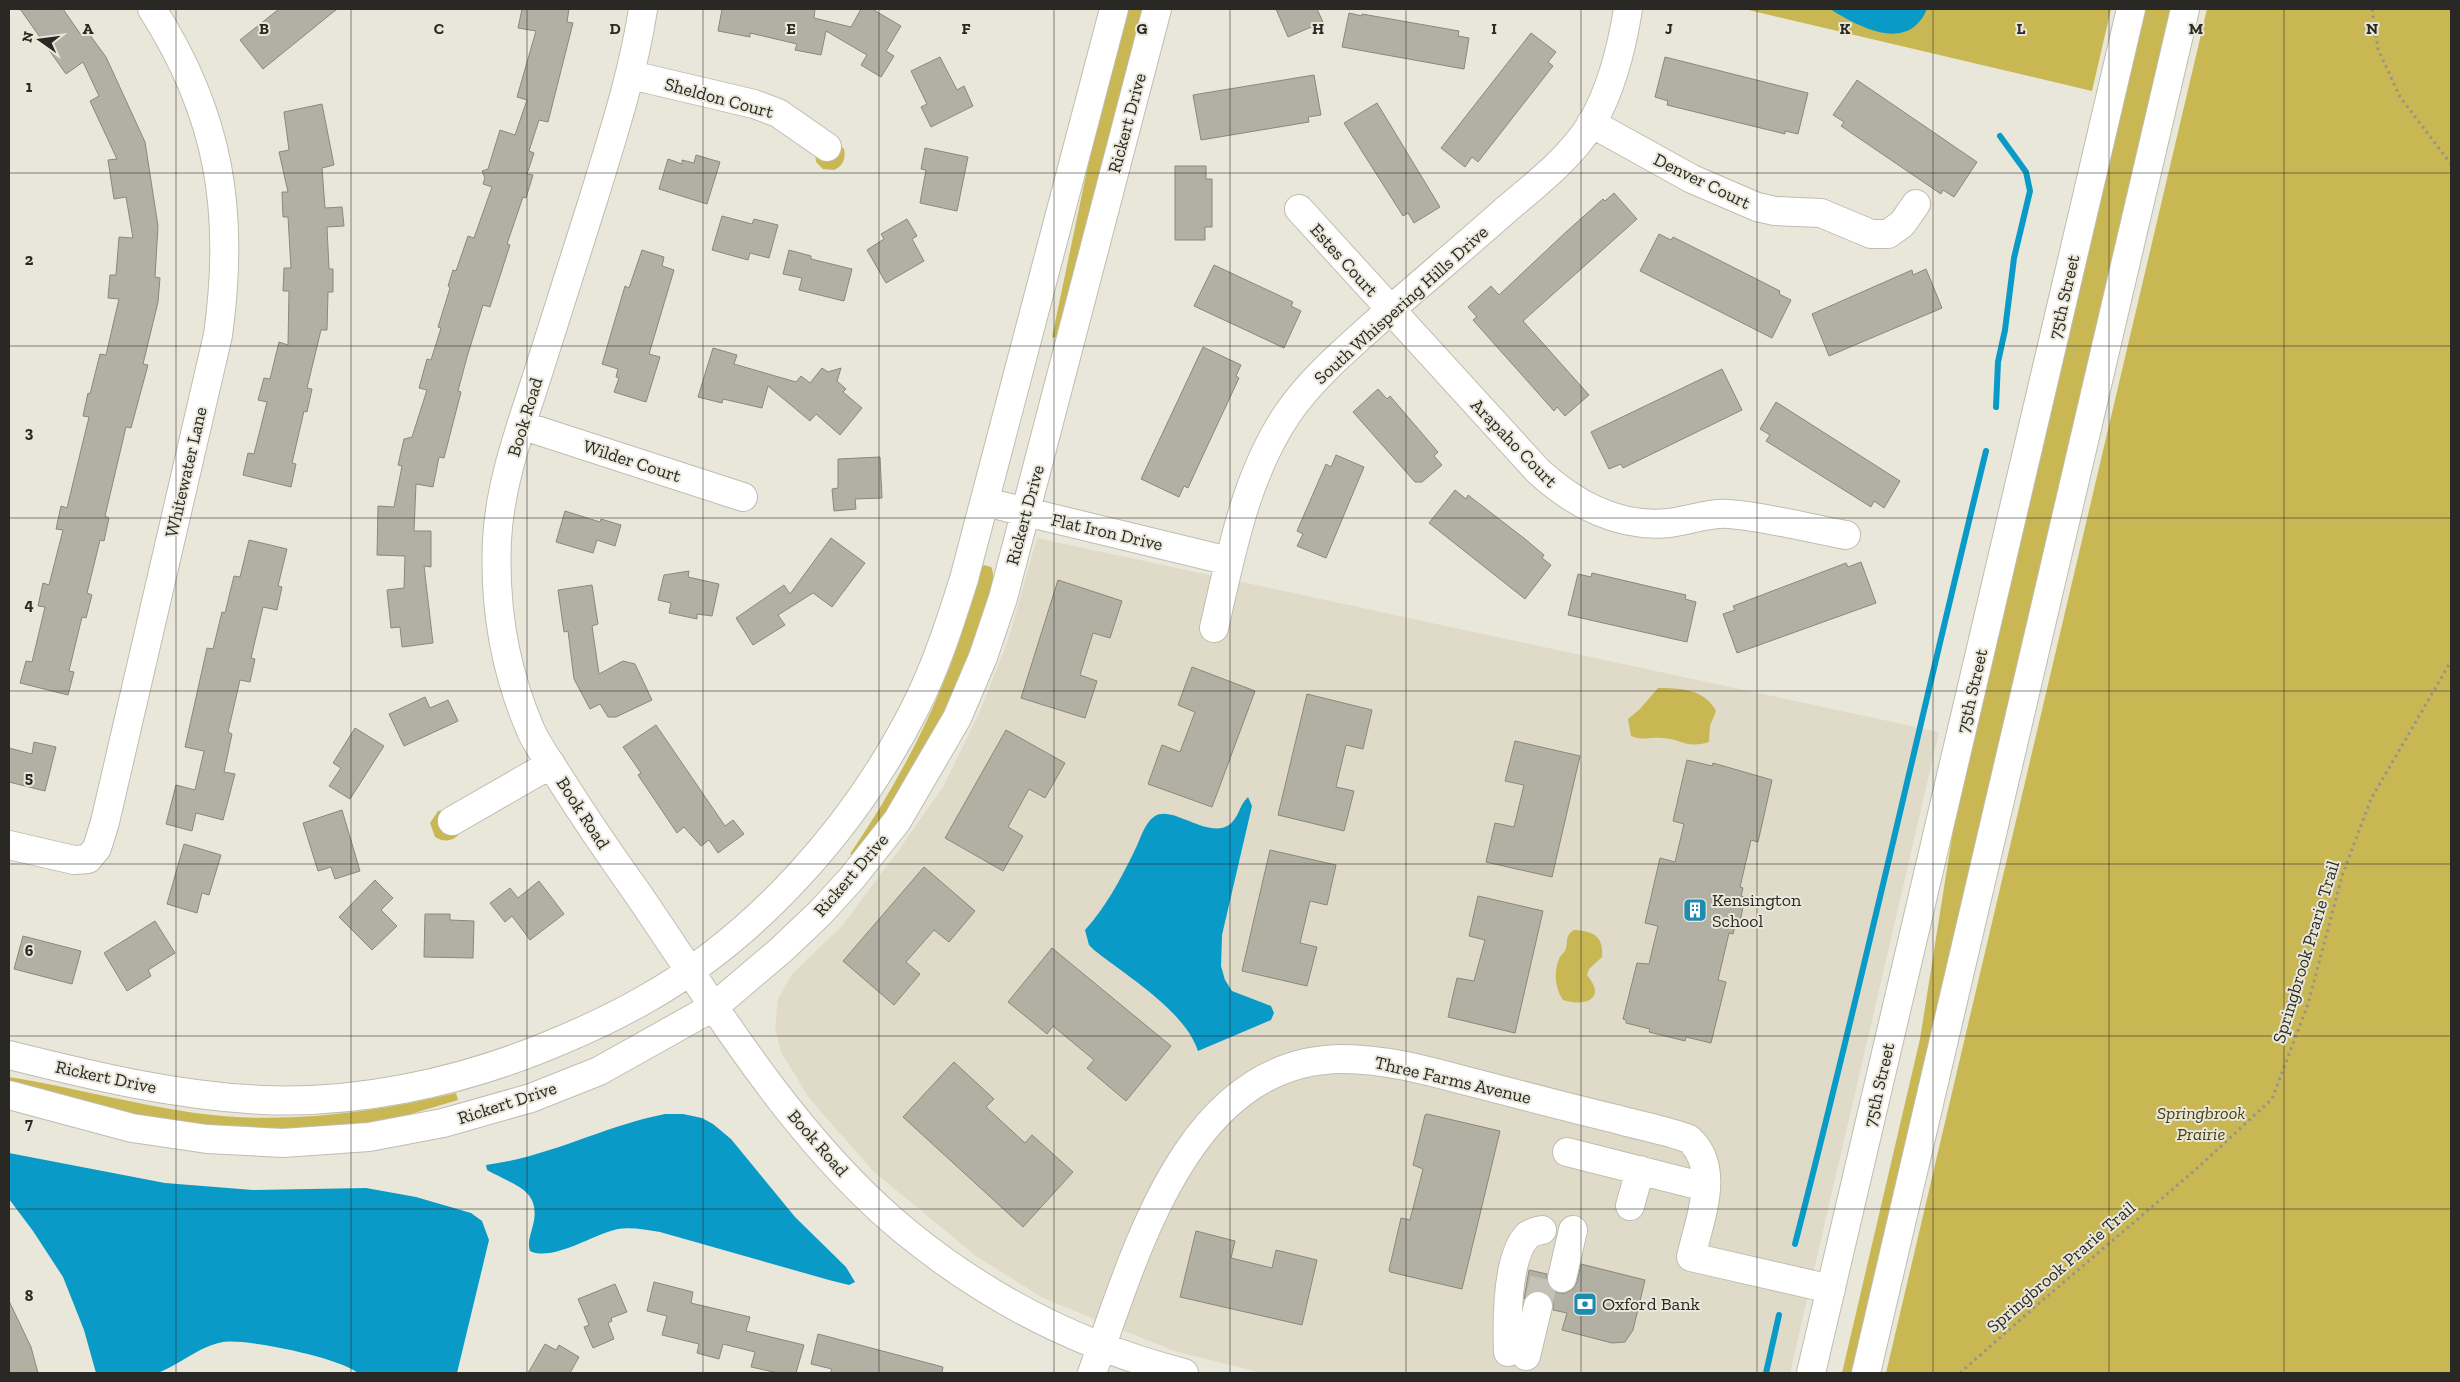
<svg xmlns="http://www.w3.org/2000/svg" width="2460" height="1382" viewBox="0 0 2460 1382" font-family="'Zilla Slab',serif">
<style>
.built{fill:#dfdbc8}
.green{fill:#c9b754}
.water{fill:#099ac7}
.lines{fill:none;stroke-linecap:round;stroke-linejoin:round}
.stream{stroke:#099ac7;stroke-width:6}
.building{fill:#b2afa3;stroke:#8a887c}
.minor-tunnel{stroke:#c3c1b6;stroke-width:28;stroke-dasharray:28 14;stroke-linecap:butt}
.minor-casing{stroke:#bfbdb0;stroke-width:30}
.major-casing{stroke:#bfbdb0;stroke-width:30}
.path{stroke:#96948b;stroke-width:3;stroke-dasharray:2.5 4;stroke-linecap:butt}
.minor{stroke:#fff;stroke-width:28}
.major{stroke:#fff;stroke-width:28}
.grid{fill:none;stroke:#292824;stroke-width:1;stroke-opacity:0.55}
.labels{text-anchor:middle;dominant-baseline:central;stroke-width:4;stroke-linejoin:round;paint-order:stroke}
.street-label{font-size:18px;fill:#292824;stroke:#e9e7da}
.poi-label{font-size:18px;fill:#292824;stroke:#e9e7da;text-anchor:start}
.park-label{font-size:18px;font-style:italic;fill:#484015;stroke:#e9e7da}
.grid-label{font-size:16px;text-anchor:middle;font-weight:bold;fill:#292824;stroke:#e9e7da;stroke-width:4;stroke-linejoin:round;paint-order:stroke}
</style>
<rect width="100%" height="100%" fill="#e9e7da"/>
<path class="built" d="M1037 538 1939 732 1790 1373H1262L1174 1351 1043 1298 976 1256 873 1171 809 1098 781 1052 775 1028 778 999 792 974 842 926 896 854 944 785 980 711 1008 640Z"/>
<path class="green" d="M1125 9H1142L1056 338 1052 337 1099 113Z
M1744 9H2111L2092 91Z
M2144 9H2172L1853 1373H1842L1920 1039 1955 818Z
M2207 9H2451V1373H1886Z
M836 141 844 149C846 159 843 166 834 170L823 169 816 162 815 151Z
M984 565 991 567C998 578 985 612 980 625 972 646 965 668 956 689 929 749 893 804 853 856L850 854C895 788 933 717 959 641 967 617 973 592 979 568Z
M1658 688C1680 688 1705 689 1716 711L1710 726 1709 742C1685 749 1682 739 1662 738 1650 737 1642 741 1631 736L1628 719 1640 709Z
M448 809 462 830C456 840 446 844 435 837L430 823 438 811Z
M1574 930C1593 931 1604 936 1602 957L1589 969 1587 975C1607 999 1585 1007 1563 1000 1555 988 1553 971 1560 957 1561 955 1564 953 1565 951 1569 942 1564 936 1574 930Z
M9 1077C71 1087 133 1104 195 1113 281 1125 372 1113 456 1093L458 1100 387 1121 345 1128 292 1132 189 1127 9 1087Z"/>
<path class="water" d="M1830 9H1927C1908 54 1859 27 1830 9Z
M1248 797 1252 806 1222 935 1221 966 1225 980 1232 991 1271 1006 1274 1013 1271 1020 1198 1051C1185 1011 1127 976 1094 950L1089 945 1085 930C1106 907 1120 880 1134 852 1140 841 1144 823 1155 816 1173 805 1207 839 1229 825 1239 818 1239 805 1248 797Z
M665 1114H683L702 1118 713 1124 731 1139 795 1217 846 1267 855 1282 849 1285 829 1280 660 1232C647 1230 631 1227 618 1229 594 1234 552 1262 530 1251 527 1242 531 1234 533 1225 542 1189 513 1185 487 1170L486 1165C549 1157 604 1126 665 1114Z
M9 1153 165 1183 253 1190 366 1188 416 1197 471 1213 482 1221 489 1240 457 1373H358C341 1358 246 1338 223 1342 199 1346 180 1365 157 1373 145 1377 111 1373 96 1373L84 1330 63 1277 33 1231 9 1199Z"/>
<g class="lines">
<path class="stream" d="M1996 407 1998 362 2005 330 2014 258 2030 191 2026 172 2000 136
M1795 1244C1863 981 1921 716 1986 451
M1766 1373 1779 1315"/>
</g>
<path class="building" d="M20 9H63L81 35 87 31 106 57 145 142 158 226 155 277 160 278 158 302 143 364 148 365 131 428 126 427 105 516 109 518 104 541 100 540 87 593 92 595 86 618 82 617 69 671 74 672 68 695 20 683 26 661 32 662 45 607 38 606 43 583 49 585 63 530 56 529 61 506 67 508 80 454 89 417 83 416 88 393 90 394 100 354 106 355 119 299 108 298 110 275H116L119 237 133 238 126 197 114 199 108 160 117 159 90 101 99 96 83 62 66 74Z
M279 9H337L263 69 240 40Z
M522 9H569L567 22 573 23 548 122 539 120 529 151 534 153 527 174 533 175 526 198 523 197 507 244 510 245 490 307 483 305 467 357 458 391 461 392 444 458 439 457 433 487 416 484 414 531H431V567L424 566 433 643 402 647 400 627 391 628 387 590 404 588 405 556 377 555 378 506 394 507 402 466 398 465 404 439 412 437 427 390 419 388 427 359 431 360 441 328 438 327 450 288 448 286 453 270 456 271 468 236 474 238 492 187 483 184 485 178 482 171 488 169 500 130 515 135 527 100 517 97 536 31 518 28Z
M722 9H815L814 18 851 27 861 9H872L901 26 886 51 894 56 881 77 861 65 867 55 826 31 821 55 795 50 797 44 750 33V37L718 31Z
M1276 9H1317L1323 22 1288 37Z
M1349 13 1362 16V14L1459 31 1458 36 1469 38 1464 69 1342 47Z
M1531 33 1556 52 1548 62 1553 66 1478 162 1472 157 1465 167 1441 148Z
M940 57 957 90 964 86 973 106 931 127 921 107 927 104 911 71Z
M1665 57 1808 93 1798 134 1785 131V134L1667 105 1668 101 1655 97Z
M1314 75 1321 115 1308 117 1309 122 1201 140 1193 95Z
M1857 80 1977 162 1954 197 1943 190 1941 194 1841 126 1844 122 1833 115Z
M1377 103 1440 207 1414 223 1408 213 1403 216 1344 123Z
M322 104 334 165 322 168 325 208 342 207 344 226 327 227 329 269H333V292H328L327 330H321L307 388 312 389 307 412 304 411 292 463 296 464 291 487 243 475 248 453 254 454 267 402 258 400 264 378 270 379 279 342 288 345 289 291H283L284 268H291L288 217H283L282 192H288L279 152 289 150 284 112Z
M925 148 968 157 957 211 920 203 926 170 921 169Z
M696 155 720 162 707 204 659 189 668 159 682 164V160L694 163Z
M1175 166H1206V179H1212V227H1205V240H1175Z
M1614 193 1637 219 1523 321 1589 395 1565 416 1557 407 1554 411 1473 320 1477 317 1468 307 1491 286 1499 295 1566 232 1603 199 1605 201Z
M722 216 752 224 754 219 778 225 769 258 750 253 748 260 712 250Z
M907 219 917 236 912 239 924 261 886 283 867 250 884 239 881 234Z
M1659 234 1671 240 1673 237 1711 256 1780 291 1779 294 1791 300 1772 338 1640 271Z
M642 250 664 257 662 266 674 270 649 354 660 357 646 402 614 392 619 378 616 377 618 369 602 364 625 286 629 288Z
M789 250 811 256V259L852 269 844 301 799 290 802 278 783 274Z
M1214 265 1293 302 1291 306 1301 311 1284 348 1194 306Z
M1926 269 1942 308 1829 356 1812 314 1912 270 1913 275Z
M1203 347 1241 365 1236 376 1239 378 1205 451 1188 488 1184 486 1179 497 1141 479Z
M713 348 737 355 734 364 796 382 801 376 810 383 822 368 828 372 841 368 837 381 846 389 843 392 862 408 840 435 816 414 810 421 768 386 762 408 723 399 722 403 698 397Z
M1722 369 1742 410 1623 468 1621 464 1609 469 1591 432Z
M1378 389 1387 399 1390 396 1438 452 1434 456 1442 465 1422 482H1415L1353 412Z
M1776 402 1900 481 1884 508 1874 501 1871 507 1766 441 1770 435 1760 429Z
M1336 455 1364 467 1326 558 1297 546 1303 534 1297 531 1326 464 1331 467Z
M880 457 882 498 855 499 856 509 834 511 832 489 838 488V459Z
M1455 490 1466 499 1468 495 1525 539 1544 555 1542 558 1551 565 1525 599 1429 523Z
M565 511 600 522 601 519 621 525 615 546 597 540 593 553 556 542Z
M831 538 865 563 832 607 813 593 778 615 785 625 753 645 736 618 784 585 790 594Z
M249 540 287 549 278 586 282 587 277 610 263 607 251 658 255 659 250 682 240 680 228 732 232 734 224 772 235 774 223 820 196 813 192 831 166 824 176 785 195 790 204 751 185 747 207 648 213 649 222 612 225 613 234 576 240 577Z
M1861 562 1876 603 1737 653 1723 614 1735 610 1733 606 1846 563 1848 567Z
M689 571 688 577 719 584 712 616 697 614V619L669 613 671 603 658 600 664 575Z
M1592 573 1686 595 1685 599 1696 602 1687 642 1568 615 1578 574 1591 577Z
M1058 580 1122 601 1110 638 1093 633 1080 675 1097 681 1085 718 1021 698Z
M592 585 598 624 592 626 599 674 623 661 635 664 652 700 616 717H608L600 704 590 709 574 679 568 631 564 632 558 590Z
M1192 667 1255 691 1212 807 1148 784 1162 745 1180 752 1195 712 1178 705Z
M1307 694 1372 710 1363 749 1346 745 1336 787 1354 791 1344 831 1278 815Z
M425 697 430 708 448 700 458 721 404 746 389 714Z
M656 725 725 826 733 820 744 834 718 853 709 840 701 846 684 827 677 833 638 775 641 773 623 747Z
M355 728 384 746 350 799 329 786 341 768 333 763Z
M1006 730 1065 763 1045 798 1029 789 1008 827 1023 836 1003 871 945 838Z
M1515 741 1580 756 1552 877 1486 862 1495 823 1514 827 1524 785 1505 781Z
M34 742 56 747 45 791 9 782V748L32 754Z
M1687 760 1712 766 1713 763 1772 780 1758 842 1751 840 1740 887 1743 888 1741 896 1745 897 1739 927 1735 926 1733 934 1729 933 1718 980 1726 982 1711 1043 1686 1037 1685 1041 1649 1032 1650 1029 1626 1023V1020L1623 1019 1637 963 1649 964 1658 926 1645 923 1660 858 1675 862 1684 824 1673 821Z
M342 810 360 871 335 879 331 867 318 871 303 823Z
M184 844 221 855 209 895 202 893 197 913 167 904Z
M1270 850 1336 865 1327 905 1310 901 1300 943 1317 947 1307 986 1242 971Z
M924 867 975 911 949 942 934 930 906 962 920 974 894 1005 843 961Z
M375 880 393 898 381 910 397 926 372 950 339 917Z
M539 881 564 914 530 940 512 916 505 922 490 903 510 888 518 898Z
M1478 896 1543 911 1515 1033 1448 1017 1457 978 1474 981 1485 940 1469 936Z
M425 914H450V920L474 921 473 958 424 957Z
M155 921 175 953 148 970 151 976 127 991 104 953Z
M23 936 81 951 72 984 14 969Z
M1052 948 1171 1046 1126 1101 1087 1068 1094 1060 1053 1026 1047 1034 1008 1002Z
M954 1062 994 1099 986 1107 1025 1143 1032 1135 1073 1172 1023 1227 903 1117Z
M1427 1114 1500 1131 1462 1289 1390 1272 1389 1270 1401 1218 1410 1220 1423 1169 1413 1165 1425 1115Z
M1196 1231 1235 1241 1231 1258 1272 1268 1276 1250 1317 1260 1302 1325 1180 1297Z
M1581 1264 1645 1280 1633 1330 1625 1342 1612 1343 1562 1330 1567 1313 1553 1310V1301L1548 1294 1542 1291H1533L1524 1299 1529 1270 1547 1274V1282L1551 1289 1558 1293H1566L1573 1289 1577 1282Z
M654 1282 693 1292 691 1303 750 1317 746 1331 804 1345 796 1373H778L751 1367 755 1352 723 1344 719 1359 697 1353 699 1344 662 1335 667 1316 647 1311Z
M615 1284 627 1312 611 1318 612 1321 608 1323 614 1339 593 1348 584 1327 589 1325 578 1299Z
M9 1301 31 1347 38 1373H9Z
M818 1334 943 1367 942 1373H830L832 1369 811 1364Z
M545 1344 556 1350 559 1345 579 1357 570 1373H528Z"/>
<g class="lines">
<path class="minor-tunnel" d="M1538 1306 1545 1274"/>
<g class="minor-casing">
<path id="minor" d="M643 9C633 74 613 135 594 197 576 254 558 311 540 367 522 424 500 481 497 540 494 605 505 671 531 731 538 746 548 760 557 774 583 815 610 855 638 894 718 1011 795 1141 906 1232 988 1299 1082 1347 1184 1373
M631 75 754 104 778 113 827 147
M1591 123 1692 179 1757 207 1775 211 1821 213 1871 234H1888L1902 224 1916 204
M1299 209 1538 471C1574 504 1619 528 1669 523 1688 521 1710 512 1729 514 1767 517 1808 528 1846 535
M521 425 743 497
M985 502 1229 561
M1214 628C1231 555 1245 476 1288 413 1310 381 1342 353 1371 327 1416 287 1463 248 1508 208 1538 183 1572 156 1592 123 1612 88 1622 47 1628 9
M452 821 551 764
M9 845 74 860 88 859 97 848 105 822 218 335C235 212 220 115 152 9
M9 1055C93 1076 176 1096 263 1100 356 1104 455 1083 540 1049 575 1035 611 1019 644 1000 758 936 856 825 915 708 936 667 950 623 964 579L1114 9
M9 1095 132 1128 207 1139 283 1143 369 1137 443 1123 531 1098 599 1071 715 1006 781 950 820 913 852 878 897 821 957 718 983 657 1003 598 1157 9
M1567 1152 1705 1187
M1630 1206 1640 1170
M1562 1278 1573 1230
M1508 1352C1507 1324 1506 1256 1528 1235 1532 1232 1538 1231 1542 1230
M1526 1356 1538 1306
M1092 1373C1135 1256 1186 1059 1343 1059 1393 1059 1441 1075 1490 1087 1532 1098 1574 1109 1616 1119 1640 1126 1666 1130 1689 1139 1722 1169 1699 1220 1691 1257L1831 1289"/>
</g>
<g class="major-casing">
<path id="major" d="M1811 1373 2131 9
M1866 1373 2185 9"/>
</g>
<path class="path" d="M2372 9 2378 49 2400 97 2451 164
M1960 1373 2037 1305 2194 1171 2272 1099 2308 1004 2342 876 2371 799 2451 661"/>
<use href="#minor" class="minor"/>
<use href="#major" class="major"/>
</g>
<path class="grid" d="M176 9V1373M351 9V1373M527 9V1373M703 9V1373M879 9V1373M1054 9V1373M1230 9V1373M1406 9V1373M1581 9V1373M1757 9V1373M1933 9V1373M2109 9V1373M2284 9V1373M9 173H2451M9 346H2451M9 518H2451M9 691H2451M9 864H2451M9 1036H2451M9 1209H2451"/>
<defs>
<g id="building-square" transform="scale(1.25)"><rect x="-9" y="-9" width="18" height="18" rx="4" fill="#1f8bb1" stroke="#e9e7da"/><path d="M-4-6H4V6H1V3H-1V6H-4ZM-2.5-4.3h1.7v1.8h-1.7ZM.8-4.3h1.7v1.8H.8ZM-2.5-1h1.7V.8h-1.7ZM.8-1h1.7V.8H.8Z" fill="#fff"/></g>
<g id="bank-square" transform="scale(1.25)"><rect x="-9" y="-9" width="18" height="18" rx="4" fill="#1f8bb1" stroke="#e9e7da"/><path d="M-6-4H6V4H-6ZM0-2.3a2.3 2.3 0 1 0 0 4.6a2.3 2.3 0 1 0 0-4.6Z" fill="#fff"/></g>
</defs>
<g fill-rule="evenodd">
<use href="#building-square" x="1695" y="910"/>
<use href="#bank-square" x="1585" y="1304"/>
</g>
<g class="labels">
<g class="street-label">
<text transform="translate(719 98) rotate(15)">Sheldon Court</text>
<text transform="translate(1127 123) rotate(-75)">Rickert Drive</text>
<text transform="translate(1702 181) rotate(26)">Denver Court</text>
<text transform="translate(1344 260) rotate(48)">Estes Court</text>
<text transform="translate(2064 297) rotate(-77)">75th Street</text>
<text transform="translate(1401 305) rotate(-42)">South Whispering Hills Drive</text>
<text transform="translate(525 417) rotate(-73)">Book Road</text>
<text transform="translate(1514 443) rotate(46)">Arapaho Court</text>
<text transform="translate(632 461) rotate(18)">Wilder Court</text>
<text transform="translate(186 472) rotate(-77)">Whitewater Lane</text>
<text transform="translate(1025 515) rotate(-75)">Rickert Drive</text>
<text transform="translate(1107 532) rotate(13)">Flat Iron Drive</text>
<text transform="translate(1972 691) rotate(-77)">75th Street</text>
<text transform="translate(583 813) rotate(57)">Book Road</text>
<text transform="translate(851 875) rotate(-49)">Rickert Drive</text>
<text transform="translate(2306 952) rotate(-73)">Springbrook Prarie Trail</text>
<text transform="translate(106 1077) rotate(12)">Rickert Drive</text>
<text transform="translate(1453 1080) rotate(13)">Three Farms Avenue</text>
<text transform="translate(1879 1085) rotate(-77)">75th Street</text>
<text transform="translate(507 1103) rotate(-18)">Rickert Drive</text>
<text transform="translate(818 1143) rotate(49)">Book Road</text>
<text transform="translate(2061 1267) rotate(-41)">Springbrook Prarie Trail</text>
</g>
<g class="poi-label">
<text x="1712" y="900">Kensington<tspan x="1712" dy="21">School</tspan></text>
<text x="1602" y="1304">Oxford Bank</text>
</g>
<g class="park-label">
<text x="2201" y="1113">Springbrook<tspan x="2201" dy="21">Prairie</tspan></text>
</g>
</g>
<g class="grid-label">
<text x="88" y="34">A</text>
<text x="264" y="34">B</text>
<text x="439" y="34">C</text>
<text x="615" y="34">D</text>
<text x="791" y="34">E</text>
<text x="966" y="34">F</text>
<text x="1142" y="34">G</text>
<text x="1318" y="34">H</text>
<text x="1494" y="34">I</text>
<text x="1669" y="34">J</text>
<text x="1845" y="34">K</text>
<text x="2021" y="34">L</text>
<text x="2196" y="34">M</text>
<text x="2372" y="34">N</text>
<text x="29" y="92">1</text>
<text x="29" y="265">2</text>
<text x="29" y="438">3</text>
<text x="29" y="610">4</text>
<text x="29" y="783">5</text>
<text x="29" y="956">6</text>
<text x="29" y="1129">7</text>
<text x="29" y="1301">8</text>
</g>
<rect width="2460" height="1382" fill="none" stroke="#292824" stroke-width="20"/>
<g transform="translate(40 40) rotate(284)" stroke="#e9e7da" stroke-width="4" paint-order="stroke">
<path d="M0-4L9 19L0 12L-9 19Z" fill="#292824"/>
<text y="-8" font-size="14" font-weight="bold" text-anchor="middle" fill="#292824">N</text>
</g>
</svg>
